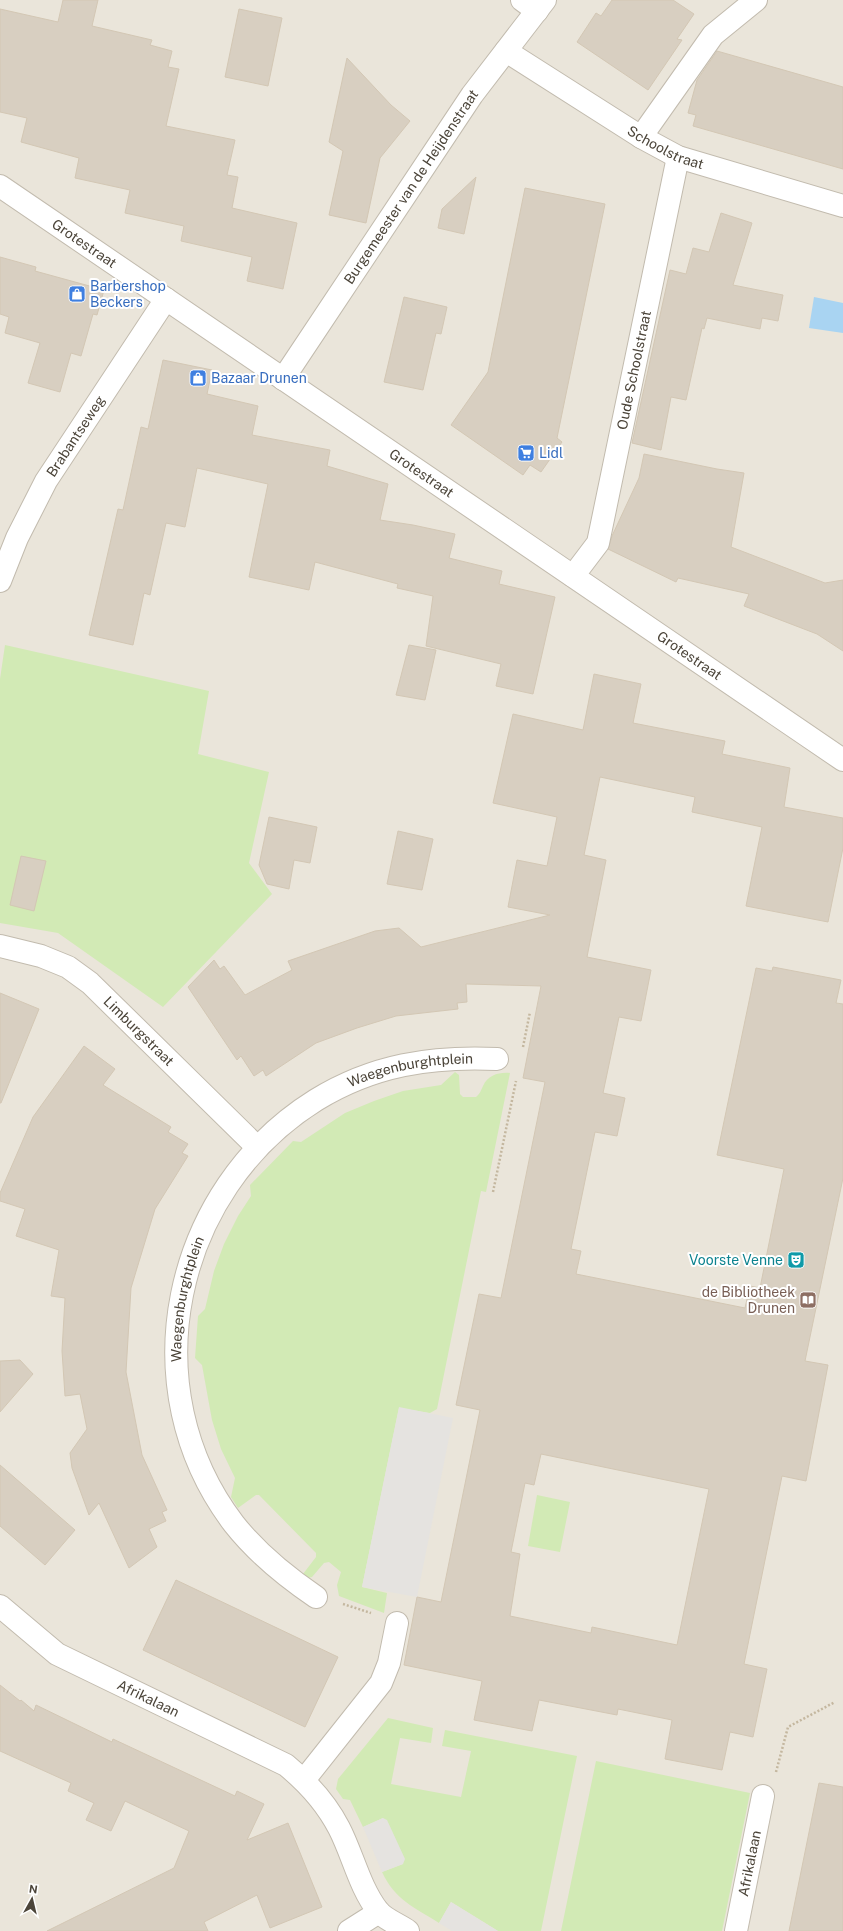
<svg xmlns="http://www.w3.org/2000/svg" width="843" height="1931" viewBox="0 0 843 1931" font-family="'Public Sans',sans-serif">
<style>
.residential{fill:#eae5da}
.green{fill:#d2eab5}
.parking{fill:#e5e3e0}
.water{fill:#a9d4f2}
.building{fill:#d8cfc1;stroke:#d3c7b4;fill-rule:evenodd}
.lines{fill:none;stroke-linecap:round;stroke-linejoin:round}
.minor-casing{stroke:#c2bbae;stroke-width:24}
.path{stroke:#c4b79f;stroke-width:2.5;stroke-dasharray:2 2;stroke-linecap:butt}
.minor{stroke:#fff;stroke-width:22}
.labels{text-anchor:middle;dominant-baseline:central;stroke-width:4;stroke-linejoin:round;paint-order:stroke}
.street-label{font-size:14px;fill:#4b4439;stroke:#fff}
.shop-label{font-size:14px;fill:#366cbe;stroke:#fff;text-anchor:start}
.culture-label{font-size:14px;fill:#0d838f;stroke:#fff;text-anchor:end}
.education-label{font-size:14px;fill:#785e54;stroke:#fff;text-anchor:end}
</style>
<rect width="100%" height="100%" fill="#f6f3ec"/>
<path class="residential" d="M0 0H843V1931H0Z"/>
<path class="green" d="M5 645 209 691 198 754 269 772 249 863 272 894 163 1007 58 933 0 923V679Z
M455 1072 459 1075 460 1094 463 1097H476C480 1094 481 1090 483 1086 488 1075 499 1072 510 1073L486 1192 481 1191 437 1409 430 1413 399 1408 362 1587 387 1593 384 1613 339 1596 337 1585 341 1572 329 1562 324 1563 312 1577 308 1578 303 1574 316 1557V1553L259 1495H256L238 1508 231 1497 235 1478 221 1449 212 1420 202 1365 195 1358 198 1316 205 1309 214 1271 224 1244 238 1216 251 1196 250 1185 293 1141 301 1142 345 1113 374 1101 403 1091 441 1085Z
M537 1495 570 1502 560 1552 528 1546Z
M388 1718 433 1728 431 1743 400 1738 391 1784 461 1797 471 1751 442 1746 445 1730 577 1756 541 1931H498L451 1902 439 1923C414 1907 395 1900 382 1872L403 1864 383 1818 363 1827 350 1800 343 1799 336 1789 338 1779Z
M596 1761 750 1793 722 1931H561Z"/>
<path class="parking" d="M399 1407 453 1418 417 1597 362 1587Z
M383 1818 387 1820 405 1859 403 1864 382 1872 363 1827Z
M451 1902 498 1931H452L439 1923Z"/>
<path class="water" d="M814 297 843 303V333L809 328Z"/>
<path class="building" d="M63 0H98L92 26 152 40 150 45 172 51 168 67 179 69 166 126 235 140 227 175 238 177 232 208 297 223 283 289 247 281 252 257 181 241 184 226 125 213 130 190 75 178 79 158 21 142 27 118 0 112V9L58 22Z
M612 0H673L694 14 677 39 682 40 648 90 577 42 596 13 601 16Z
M239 9 282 18 268 86 225 77Z
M717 51 843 87V169L693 126 696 115 688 113 697 80Z
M347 58 391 105 410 121 380 158 366 223 329 215 343 151 329 142Z
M476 177 464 234 438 228 442 209Z
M525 188 605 204 557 438 562 442 541 472 530 465 523 475 451 425 488 372Z
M721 213 752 223 733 285 783 295 778 321 762 318 760 329 707 318 704 329 702 328 686 400 671 397 661 450 632 443 670 270 686 274 693 248 709 252Z
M0 257 36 267 35 271 104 290 97 315 93 314 81 356 71 353 60 392 28 383 40 343 5 333 9 317 0 314Z
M404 297 447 307 441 334 436 333 423 390 384 382Z
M163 360 212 370 207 394 258 406 252 435 330 450 327 466 388 484 380 520 413 525 455 534 449 558 502 571 499 584 555 597 533 694 496 686 501 664 426 646 433 596 397 588 398 584 315 562 309 590 249 577 268 484 197 468 185 527 166 523 150 595 144 593 133 645 89 635 118 509 123 510 141 427 148 429Z
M644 454 717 469 744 473 731 547 825 583 843 580V651L817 634 744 606 749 594 678 578 676 582 608 549 612 536 639 478Z
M409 645 436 650 425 700 396 695Z
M594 674 641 684 633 723 725 741 722 754 790 768 784 807 843 818V848L828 922 746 906 762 827 692 812 695 797 600 777 584 855 606 860 587 957 651 970 641 1021 619 1017 603 1093 625 1098 617 1136 595 1132 571 1249 581 1251 576 1274 745 1308 750 1286 760 1288 784 1169 717 1155 756 968 772 971 773 967 841 980 836 1003 843 1004V1178L805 1361 828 1365 806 1481 782 1476 744 1664 767 1669 753 1737 730 1732 722 1770 665 1759 672 1720 618 1709 617 1715 539 1700 532 1731 474 1720 482 1681 404 1665 417 1597 441 1602 466 1479 480 1410 456 1405 479 1294 501 1298 545 1082 523 1078 541 986 466 984 467 1002 457 1003 458 1009 396 1016 357 1028 316 1043 266 1076 263 1070 254 1076 241 1056 237 1060 188 987 214 960 220 969 224 966 245 995 292 970 288 961 375 931 399 928 421 947 550 915 508 907 517 860 547 866 557 817 493 803 513 714 583 730ZM541 1454 709 1489 677 1645 592 1627 591 1633 510 1616 520 1554 511 1552 525 1483 534 1485Z
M269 817 317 827 310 863 294 860 289 889 267 884 259 865Z
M398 831 433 839 422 890 387 884Z
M21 856 46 861 34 911 10 905Z
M0 993 39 1009 1 1103H0Z
M84 1046 115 1069 103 1085 171 1127 168 1132 188 1144 182 1153 188 1156 155 1209 131 1288 126 1372 142 1455 167 1510 162 1512 166 1521 149 1529 157 1547 129 1568 99 1503 89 1515 72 1468 70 1453 87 1429 80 1394 65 1396 62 1351 65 1298 51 1296 59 1250 16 1236 25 1209 0 1201V1193L33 1117Z
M20 1360 33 1374 0 1412V1361Z
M0 1465 75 1530 45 1565 0 1526Z
M176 1580 338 1657 305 1727 143 1650Z
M0 1685 20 1701 21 1700 34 1711 36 1705 112 1742 113 1739 235 1796 237 1791 264 1804 247 1840 288 1823 322 1907 270 1928 257 1895 204 1922 208 1931H47L174 1868 189 1831 125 1801 111 1831 86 1820 94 1803 68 1791 71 1783 0 1751Z
M819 1783 843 1787V1931H789Z"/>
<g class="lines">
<g class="minor-casing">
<g id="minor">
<path d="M522 0 537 11"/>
<path id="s1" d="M506 51 641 137 678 157 843 206"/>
<path d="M641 137 713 35 756 0"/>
<path id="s2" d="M0 186 843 760"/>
<path id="s3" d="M283 379 472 95 545 0"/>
<path id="s4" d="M573 576 598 543 678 157"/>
<path id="s5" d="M0 581 17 538 46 481 166 299"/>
<path id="s6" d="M0 946 41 956 68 967 90 983 257 1147"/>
<path id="s7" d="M316 1597C285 1576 257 1553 234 1524 130 1388 172 1190 316 1100 373 1065 431 1056 497 1059"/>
<path id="s8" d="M0 1606 57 1654 286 1765C308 1783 326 1803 339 1828 353 1855 359 1886 378 1911 384 1919 400 1925 408 1931"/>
<path d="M304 1780 381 1683 389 1663 397 1623"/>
<path d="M349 1931 379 1912"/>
<path id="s9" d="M736 1931 763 1796"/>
</g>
</g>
<path class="path" d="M523 1047 530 1012
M493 1192 516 1081
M343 1604 371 1613
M776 1772 788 1727 835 1702"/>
<use href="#minor" class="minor"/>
</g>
<defs>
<g id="shop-square" transform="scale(0.9)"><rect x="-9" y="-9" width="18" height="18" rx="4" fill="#3f7fe0" stroke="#fff"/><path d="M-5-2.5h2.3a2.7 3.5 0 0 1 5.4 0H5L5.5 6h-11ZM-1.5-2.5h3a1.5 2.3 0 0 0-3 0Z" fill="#fff"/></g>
<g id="supermarket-square" transform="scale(0.9)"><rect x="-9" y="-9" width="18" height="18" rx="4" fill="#3f7fe0" stroke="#fff"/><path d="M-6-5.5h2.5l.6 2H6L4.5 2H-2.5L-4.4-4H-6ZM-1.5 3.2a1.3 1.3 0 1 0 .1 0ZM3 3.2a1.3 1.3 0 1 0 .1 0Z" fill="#fff"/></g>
<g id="theatre-square" transform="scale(0.9)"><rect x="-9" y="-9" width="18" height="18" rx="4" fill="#0f9aa8" stroke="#fff"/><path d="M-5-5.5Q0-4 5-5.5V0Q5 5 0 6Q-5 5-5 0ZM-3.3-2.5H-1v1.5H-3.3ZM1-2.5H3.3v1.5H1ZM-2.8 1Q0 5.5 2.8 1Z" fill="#fff"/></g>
<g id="library-square" transform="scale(0.9)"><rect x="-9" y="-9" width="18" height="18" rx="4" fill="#8d6e63" stroke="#fff"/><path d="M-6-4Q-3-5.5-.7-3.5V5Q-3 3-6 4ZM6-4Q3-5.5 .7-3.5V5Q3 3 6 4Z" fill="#fff"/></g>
</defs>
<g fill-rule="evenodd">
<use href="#shop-square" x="77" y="294"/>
<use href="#shop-square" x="198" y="378"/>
<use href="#supermarket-square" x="526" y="453"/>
<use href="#theatre-square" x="796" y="1260"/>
<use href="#library-square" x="808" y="1300"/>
</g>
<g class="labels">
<g class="street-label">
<text stroke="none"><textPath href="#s1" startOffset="187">Schoolstraat</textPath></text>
<text stroke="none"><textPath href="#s3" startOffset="231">Burgemeester van de Heijdenstraat</textPath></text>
<text stroke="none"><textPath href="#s2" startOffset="102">Grotestraat</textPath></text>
<text stroke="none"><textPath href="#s4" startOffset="218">Oude Schoolstraat</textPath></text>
<text stroke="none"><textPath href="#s5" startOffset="164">Brabantseweg</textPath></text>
<text stroke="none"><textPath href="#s2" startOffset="510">Grotestraat</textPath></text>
<text stroke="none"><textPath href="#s2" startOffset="834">Grotestraat</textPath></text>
<text stroke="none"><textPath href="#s6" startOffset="167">Limburgstraat</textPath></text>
<text stroke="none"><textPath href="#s7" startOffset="696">Waegenburghtplein</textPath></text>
<text stroke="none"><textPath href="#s7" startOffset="349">Waegenburghtplein</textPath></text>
<text stroke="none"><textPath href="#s8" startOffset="176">Afrikalaan</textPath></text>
<text stroke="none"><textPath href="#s9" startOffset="69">Afrikalaan</textPath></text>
</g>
<g class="shop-label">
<text x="90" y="286">Barbershop<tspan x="90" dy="16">Beckers</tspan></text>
<text x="211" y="378">Bazaar Drunen</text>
<text x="539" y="453">Lidl</text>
</g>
<g class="culture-label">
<text x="783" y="1260">Voorste Venne</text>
</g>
<g class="education-label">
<text x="795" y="1292">de Bibliotheek<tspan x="795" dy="16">Drunen</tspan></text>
</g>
</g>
<g transform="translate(32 1899) rotate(8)" stroke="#ffffff" stroke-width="3" paint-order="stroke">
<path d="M0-3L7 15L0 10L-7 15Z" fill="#4b4439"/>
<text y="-6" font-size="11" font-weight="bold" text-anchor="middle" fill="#4b4439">N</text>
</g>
</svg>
